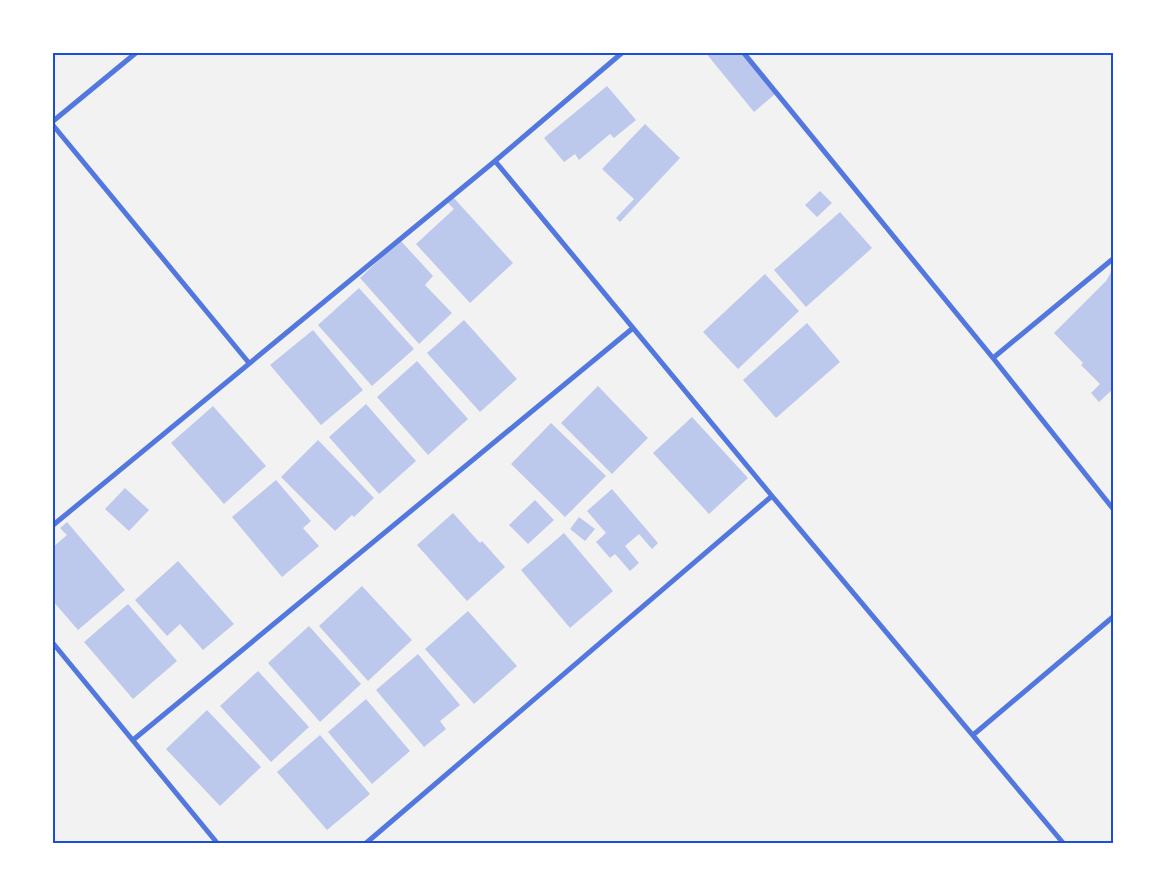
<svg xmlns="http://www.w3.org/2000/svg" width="1166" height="896" viewBox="0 0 1166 896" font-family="Inter,sans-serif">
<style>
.building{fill:#bdc9ec}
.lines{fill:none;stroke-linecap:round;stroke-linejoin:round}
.minor{stroke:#5277de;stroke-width:5}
.neatline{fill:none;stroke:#1d4ed8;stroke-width:2}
</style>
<rect width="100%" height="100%" fill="#f2f2f2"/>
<path class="building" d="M705 52H741L775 94 754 112Z
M607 86 636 120 614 138 610 134 579 160 575 154 564 162 544 138Z
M645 124 680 158 620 222 616 218 634 199 602 169Z
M820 191 832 203 817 217 805 205Z
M453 197 513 263 470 303 416 244 454 209 447 202Z
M840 212 872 248 806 307 774 270Z
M400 240 433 276 425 285 452 313 419 344 360 278Z
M1114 267V388L1099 402 1091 393 1100 384 1081 365 1083 363 1054 333 1106 281Z
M765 274 799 311 738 369 703 332Z
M359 288 414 349 372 386 318 325Z
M464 320 517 379 480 412 427 353Z
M807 323 840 362 776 418 743 380Z
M313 330 363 390 321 425 270 365Z
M417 361 468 419 428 455 377 397Z
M598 386 648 438 612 474 561 423Z
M366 404 416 461 379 494 329 437Z
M213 406 266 466 224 504 171 443Z
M692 417 748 478 709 514 653 453Z
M551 423 606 476 565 517 511 464Z
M318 440 374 498 354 517 352 515 335 531 281 477Z
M276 480 311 521 303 528 319 546 282 577 232 517Z
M125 488 149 510 129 531 105 509Z
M612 489 658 543 652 549 639 534 625 546 639 563 630 571 615 554 610 558 596 542 606 533 587 511Z
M535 500 554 520 528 544 509 525Z
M453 513 480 543 482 541 505 567 467 601 417 545Z
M579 517 595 529 585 541 570 529Z
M67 522 125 590 78 630 52 600V548L67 535 60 528Z
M564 533 613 591 570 628 521 570Z
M178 561 234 624 203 650 180 624 167 636 135 600Z
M362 586 412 640 368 681 319 626Z
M128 604 177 661 133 699 84 642Z
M468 611 517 666 474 704 425 649Z
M309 626 361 684 320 722 268 663Z
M418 654 460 705 440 721 446 729 424 747 376 690Z
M258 671 309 727 271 762 220 706Z
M366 699 410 751 372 784 328 732Z
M207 710 261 767 220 806 166 749Z
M320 735 370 794 327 830 277 772Z"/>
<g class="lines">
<path class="minor" d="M743 52 993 358 1114 510
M1113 52 1114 53
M52 122 137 52
M52 124 249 363
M993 358 1114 258
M772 496 1064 844
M52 526 495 161
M52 642 218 844
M973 735 1114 616
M133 740 633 328
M365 844 772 496 495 161 623 52"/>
</g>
<rect width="1166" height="896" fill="none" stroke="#ffffff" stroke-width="108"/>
<rect x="54" y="54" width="1058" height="788" class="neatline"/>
</svg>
